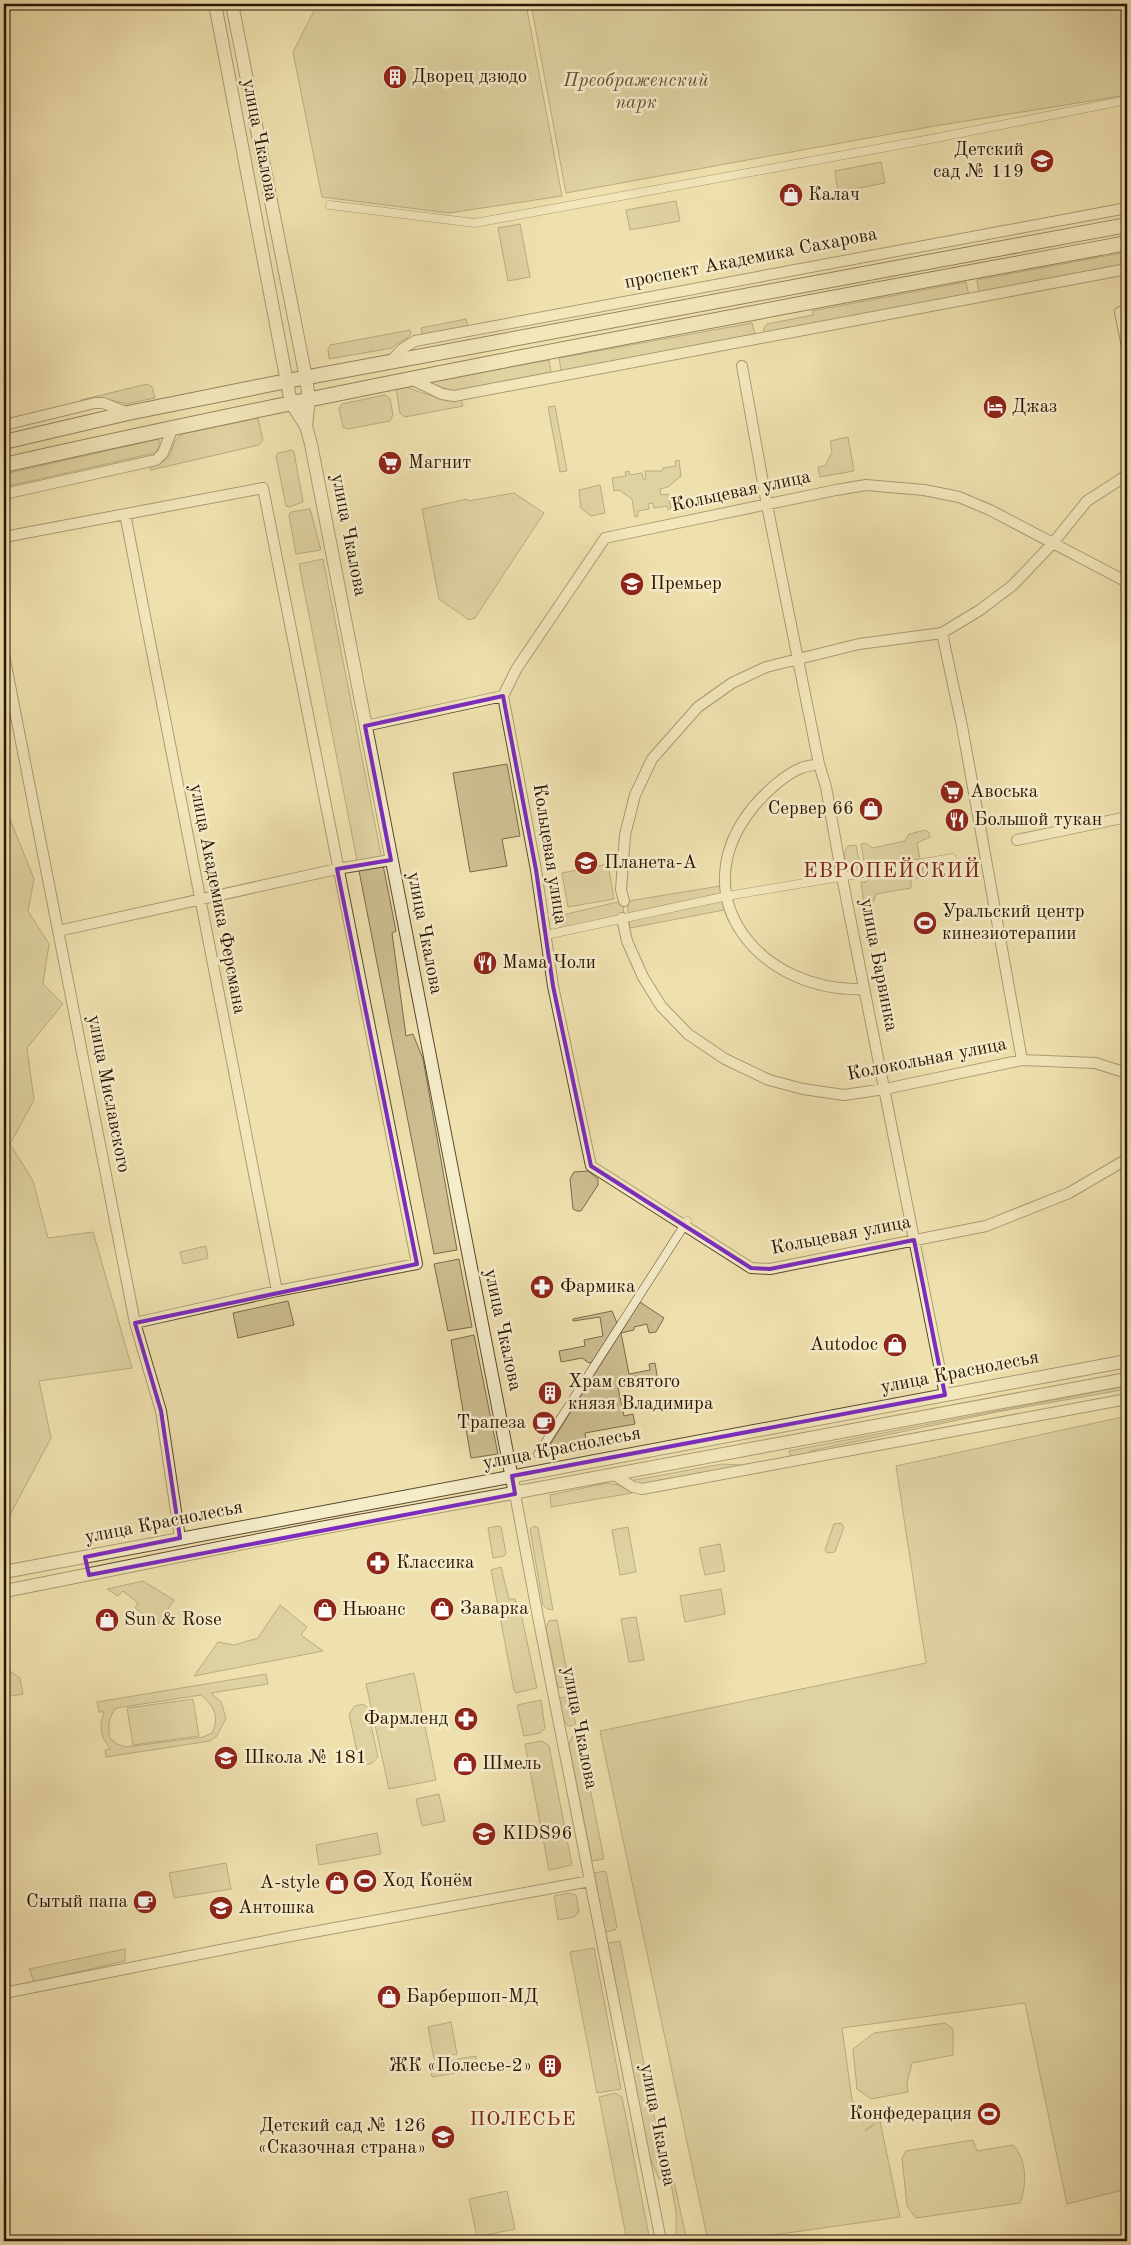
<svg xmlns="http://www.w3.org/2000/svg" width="1131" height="2245" viewBox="0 0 1131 2245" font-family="'Old Standard TT',serif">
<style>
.green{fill:#cdbe91;stroke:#7b6a4a;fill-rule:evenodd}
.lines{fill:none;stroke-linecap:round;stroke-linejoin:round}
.pedestrian-casing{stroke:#5a482d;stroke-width:9}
.minor-casing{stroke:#5a482d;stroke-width:12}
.tertiary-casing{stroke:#5a482d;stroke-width:14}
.secondary-casing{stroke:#291502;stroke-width:16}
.pedestrian{stroke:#f5ecca;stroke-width:8}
.minor{stroke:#f5ecca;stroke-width:10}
.tertiary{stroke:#f5ecca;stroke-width:12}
.secondary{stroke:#f5ecca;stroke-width:14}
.marked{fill:none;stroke:#7b2cbf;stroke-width:4;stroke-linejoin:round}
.labels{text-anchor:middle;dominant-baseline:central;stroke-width:5;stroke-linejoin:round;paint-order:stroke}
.poi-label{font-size:19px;fill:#291502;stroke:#f5ecca;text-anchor:start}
.park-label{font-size:19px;font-style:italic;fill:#625034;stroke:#f5ecca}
.street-label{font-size:19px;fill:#291502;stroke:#f5ecca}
.neighbourhood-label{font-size:20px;letter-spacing:1px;fill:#7a1f14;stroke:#f5ecca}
.quarter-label{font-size:21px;letter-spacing:1px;fill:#7a1f14;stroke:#f5ecca}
</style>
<rect width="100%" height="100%" fill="#efe1ae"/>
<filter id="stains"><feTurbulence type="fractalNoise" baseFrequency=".004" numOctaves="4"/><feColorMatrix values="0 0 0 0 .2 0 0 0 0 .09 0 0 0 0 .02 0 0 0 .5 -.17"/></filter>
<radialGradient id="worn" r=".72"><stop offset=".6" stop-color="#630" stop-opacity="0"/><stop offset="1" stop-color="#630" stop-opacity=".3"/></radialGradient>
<path class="green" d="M345 4H526L562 196 449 213 322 197 293 52 315 9Z
M531 4H1127V95L929 127 566 193Z
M881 162 885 183 838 192 835 171Z
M676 201 680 221 630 230 626 210Z
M520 224 530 277 508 281 498 228Z
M1127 252V265L979 293 977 280Z
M966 282 969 295 764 333V328L767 324 813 315 812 311Z
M466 319 468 328 426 335 422 333 421 328Z
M752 323 755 334 561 371 559 358Z
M410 330 411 334C406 341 398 341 392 348L329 359 328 349 330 345Z
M549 360 551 372 454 391 431 384 430 382Z
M147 384 152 387 155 398 126 404 103 398 81 400Z
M406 387 446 401 461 399 463 406 405 417 400 413 396 389Z
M385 395 390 399 393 415 390 421 348 429 343 427 339 408 342 404Z
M555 406 567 471 560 472 548 407Z
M258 418 263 440 259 445 151 470 150 467C182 458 164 445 183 434Z
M848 437 854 471 820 477 818 467 825 466 832 452 830 441Z
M159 439V447L155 453 4 487V474Z
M292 450 294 452 303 502 289 507 286 506 276 456 278 453Z
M679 460 681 476 668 487 660 489 661 495 668 494 671 508 668 510 667 506 654 508 653 503 648 504 649 509 638 511V516L635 517 632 499 619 490 614 491 612 478 626 476 625 472 629 471 630 475 642 473 644 480 646 479 645 471H662L663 468 676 466 675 461Z
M600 485 605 513 591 516 581 508 579 490Z
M514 493 544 513 475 618 469 620 439 599 422 509 467 499 468 501Z
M310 509 321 550 296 554 289 515 291 512Z
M323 559 396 931 392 933 406 1036 413 1034 423 1059 457 1250 434 1254 299 564Z
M507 764 520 836 502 839 507 866 470 872 453 773Z
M4 813 8 814 34 879 28 911 49 944 43 984 63 1004 27 1048 34 1100 10 1144 33 1181 48 1238 93 1232 132 1368 39 1381 51 1438 4 1526Z
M926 830 929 833 930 837 917 843 920 859 869 869 865 866 861 844 865 843 873 848 905 841 909 834Z
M856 845 860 865 854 870 847 871 844 853 848 846Z
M608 864 614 899 568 907 562 873Z
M922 866 924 877 911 879V888L876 894 874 901 864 904 861 882H866L872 875Z
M720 886 722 893 628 913V901Z
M726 900 733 921 729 922 724 910 630 928 629 921Z
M622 901 624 914 560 929 558 916Z
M588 1171 598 1179V1185L581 1211H577L573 1209 570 1179 574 1172Z
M206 1246 208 1258 183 1264 180 1252Z
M459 1259 472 1327 448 1331 434 1264Z
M288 1301 294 1325 238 1338 233 1313Z
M640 1302 664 1318 656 1332 649 1333 647 1324 634 1327V1330L621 1333 629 1374 650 1370 649 1364 655 1363 659 1387 648 1389 646 1377 617 1383 624 1416 633 1414 635 1424 585 1433 586 1444 546 1451Z
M612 1311 617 1323 592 1362 589 1363 582 1358 561 1362 559 1351 585 1346 584 1340 603 1336 600 1317 573 1321V1319Z
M474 1335 498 1454 471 1458 451 1340Z
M1127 1386V1389L997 1412 810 1451 805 1456 791 1458 789 1451Z
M1127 1416V2189L1067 2204 1025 2003 842 2028 852 2100 875 2122 865 2131 880 2121 900 2217 731 2241H708L600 1731 926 1663 896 1466Z
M722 1464 741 1465V1468L644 1487 629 1481Z
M607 1483 619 1485 632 1493 551 1507 550 1495Z
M841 1523 844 1527 835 1552 827 1553 825 1550 834 1524Z
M498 1526 501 1527 506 1553 504 1556 493 1558 488 1528Z
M534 1526 538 1528 553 1610 547 1609 543 1605 530 1529Z
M628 1527 636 1572 620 1575 612 1530Z
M720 1544 725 1571 705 1575 699 1548Z
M501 1567 509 1599H515L522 1618 537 1688 516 1693 514 1690 491 1570Z
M143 1581 174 1600 158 1624 135 1608 138 1603 123 1591 118 1596 107 1589Z
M721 1589 725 1614 685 1622 680 1596Z
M280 1605 307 1627 301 1635 323 1651 194 1676 218 1642 234 1645 258 1638Z
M636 1617 644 1660 629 1662 621 1619Z
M557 1620 569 1682 568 1686 558 1688 546 1628 549 1621Z
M4 1667 20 1678 23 1694 4 1697Z
M414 1673 436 1780 389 1789 366 1684Z
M266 1674 268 1684 211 1693 221 1702 226 1718 217 1736 210 1741 106 1757 105 1750 111 1749C100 1737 99 1727 104 1712H99L97 1702ZM201 1695C214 1706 220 1717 212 1733L203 1737 126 1747 117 1744 110 1738C108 1725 108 1719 116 1708Z
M570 1696 576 1726H568L563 1719 559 1698Z
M193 1699 199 1736 133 1745 127 1708Z
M541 1700 545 1728 540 1733 524 1736 517 1705Z
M363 1704 367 1707 378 1757C372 1765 366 1767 359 1761L349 1714 355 1706Z
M579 1732 604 1859 592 1861 569 1745 572 1737Z
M542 1741 549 1746 572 1865 549 1870 525 1744Z
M439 1794 445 1821 422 1826 416 1799Z
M377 1833 381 1854 319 1865 316 1845Z
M226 1863 231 1889 174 1898 169 1873Z
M604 1871 606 1872 617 1927 615 1930 605 1932 594 1873Z
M569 1893 576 1895 579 1912 574 1917 558 1920 554 1896Z
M620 1941 666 2177 659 2179 648 2153 608 1943Z
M594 1948 621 2089 597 2093 570 1952Z
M125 1949V1961L34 1982 29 1969Z
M451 2022 457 2054 434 2059 428 2027Z
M945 2023 953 2029V2055L912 2063 907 2083 908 2092 871 2099 857 2089 853 2049 874 2033Z
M476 2056 478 2069 432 2077 430 2064Z
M615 2093 622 2097 650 2241H627L599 2097Z
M973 2140 977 2151 1013 2145C1027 2159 1027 2185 1020 2203L916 2218 907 2206 902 2158 906 2151Z
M673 2177 687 2241H676V2212L670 2178Z
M507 2191 515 2229 477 2237 469 2199Z"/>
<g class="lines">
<g class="pedestrian-casing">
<path id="pedestrian" d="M330 205 475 223 936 138 1127 100
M551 934 727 896 952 858
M538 1454 687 1221"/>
</g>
<g class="minor-casing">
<path id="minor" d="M1120 312 1127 347
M389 363 402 349 415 341 1127 208
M742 366 767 505 819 764 826 787 842 877 945 1395
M411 379 442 394 454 396 1127 269
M4 425 95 403H103L128 413
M4 494 156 460 163 453 173 427
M125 514 277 1291
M4 537 263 488 417 1264 277 1291 135 1323
M1127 582 990 510 959 497 924 490 866 485 836 490 605 538 517 668 503 696 536 870 553 986 591 1166 751 1268 770 1269 986 1226 1069 1193 1127 1159
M942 633 962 726 1022 1060
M4 655 135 1323 161 1411 180 1538
M365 726 503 696
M819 764C814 765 807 766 801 768 784 775 765 793 754 806 679 897 761 993 864 989
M1017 840 1127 817
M624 901 621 890 625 835 635 795 652 759 698 707 732 683 766 667 859 644 942 633 980 610 1013 585 1053 543 1087 501 1127 475
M622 918 627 941 643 977 661 1006 688 1034 725 1059 769 1080 803 1089 844 1095 885 1089 1022 1060 1095 1063 1127 1073
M58 931 337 869 391 860
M613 1474 633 1487 642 1489 1127 1399
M515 1494 538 1617 661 2241
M4 1993 286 1937 590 1881"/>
</g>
<g class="tertiary-casing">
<path id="tertiary" d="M215 4 291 403 306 426 311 444 515 1494
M232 4 306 378 309 398 306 426
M4 1572 1127 1361
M4 1591C118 1569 233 1544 348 1523 608 1476 868 1428 1127 1379"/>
</g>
<g class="secondary-casing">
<path id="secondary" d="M4 442 128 413 287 381 1127 225
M4 465C376 381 752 313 1127 243"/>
</g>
<use href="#pedestrian" class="pedestrian"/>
<use href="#minor" class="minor"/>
<use href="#tertiary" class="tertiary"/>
<use href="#secondary" class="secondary"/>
</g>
<path d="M0 0H1131V2245H0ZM503 696 536 870 553 986 591 1166 751 1268 770 1269 914 1240 945 1395 512 1476 515 1494 89 1575 85 1557 180 1538 161 1411 135 1323 417 1264 337 869 391 860 365 726Z" fill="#efe1ae" fill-opacity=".55" fill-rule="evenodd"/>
<path class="marked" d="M503 696 536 870 553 986 591 1166 751 1268 770 1269 914 1240 945 1395 512 1476 515 1494 89 1575 85 1557 180 1538 161 1411 135 1323 417 1264 337 869 391 860 365 726Z"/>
<defs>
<g id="building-disc" transform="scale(1.25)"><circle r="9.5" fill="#8f2418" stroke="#f5ecca"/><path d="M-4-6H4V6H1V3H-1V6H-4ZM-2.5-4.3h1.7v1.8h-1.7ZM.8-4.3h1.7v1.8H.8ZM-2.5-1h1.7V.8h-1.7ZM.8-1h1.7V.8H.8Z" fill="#fff"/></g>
<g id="school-disc" transform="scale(1.25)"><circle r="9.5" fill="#8f2418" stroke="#f5ecca"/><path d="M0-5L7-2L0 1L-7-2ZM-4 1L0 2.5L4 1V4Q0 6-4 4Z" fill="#fff"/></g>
<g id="shop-disc" transform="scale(1.25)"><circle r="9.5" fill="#8f2418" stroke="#f5ecca"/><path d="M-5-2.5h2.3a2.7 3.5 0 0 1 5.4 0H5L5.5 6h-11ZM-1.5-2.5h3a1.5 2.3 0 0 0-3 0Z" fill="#fff"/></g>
<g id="hotel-disc" transform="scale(1.25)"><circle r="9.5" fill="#8f2418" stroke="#f5ecca"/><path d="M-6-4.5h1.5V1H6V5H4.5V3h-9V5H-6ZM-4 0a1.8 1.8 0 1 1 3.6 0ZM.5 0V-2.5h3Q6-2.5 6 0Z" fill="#fff"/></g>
<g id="supermarket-disc" transform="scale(1.25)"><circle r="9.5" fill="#8f2418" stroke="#f5ecca"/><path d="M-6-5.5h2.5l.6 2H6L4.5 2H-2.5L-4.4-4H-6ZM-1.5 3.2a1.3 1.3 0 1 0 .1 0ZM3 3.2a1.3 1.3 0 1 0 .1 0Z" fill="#fff"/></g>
<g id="restaurant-disc" transform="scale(1.25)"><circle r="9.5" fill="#8f2418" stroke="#f5ecca"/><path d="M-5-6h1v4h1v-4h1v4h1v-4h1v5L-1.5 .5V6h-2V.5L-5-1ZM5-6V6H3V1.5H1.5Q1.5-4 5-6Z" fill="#fff"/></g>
<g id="stadium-disc" transform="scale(1.25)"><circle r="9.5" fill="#8f2418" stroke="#f5ecca"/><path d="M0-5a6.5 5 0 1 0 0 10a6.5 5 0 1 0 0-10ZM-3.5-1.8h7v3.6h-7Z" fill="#fff"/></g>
<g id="pharmacy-disc" transform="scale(1.25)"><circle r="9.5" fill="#8f2418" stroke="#f5ecca"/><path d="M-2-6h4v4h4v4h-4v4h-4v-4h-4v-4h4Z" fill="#fff"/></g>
<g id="cafe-disc" transform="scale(1.25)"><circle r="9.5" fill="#8f2418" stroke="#f5ecca"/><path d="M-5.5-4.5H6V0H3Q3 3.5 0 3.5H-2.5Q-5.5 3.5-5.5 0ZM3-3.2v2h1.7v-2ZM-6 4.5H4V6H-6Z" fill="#fff"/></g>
</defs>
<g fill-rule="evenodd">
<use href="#building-disc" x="395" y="77"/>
<use href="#school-disc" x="1042" y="161"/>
<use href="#shop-disc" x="791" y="195"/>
<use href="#hotel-disc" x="995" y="407"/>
<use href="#supermarket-disc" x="390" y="463"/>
<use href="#school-disc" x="632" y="584"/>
<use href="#supermarket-disc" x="952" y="792"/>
<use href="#shop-disc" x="871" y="809"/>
<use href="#restaurant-disc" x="957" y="820"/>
<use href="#school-disc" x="586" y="863"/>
<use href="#stadium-disc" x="925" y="923"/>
<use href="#restaurant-disc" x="485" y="963"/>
<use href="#pharmacy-disc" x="542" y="1287"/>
<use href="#shop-disc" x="895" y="1345"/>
<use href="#building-disc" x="550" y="1393"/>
<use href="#cafe-disc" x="544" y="1423"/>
<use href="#pharmacy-disc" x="378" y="1563"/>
<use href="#shop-disc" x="442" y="1609"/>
<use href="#shop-disc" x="325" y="1610"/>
<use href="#shop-disc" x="107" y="1620"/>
<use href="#pharmacy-disc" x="466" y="1719"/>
<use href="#school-disc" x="226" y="1758"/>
<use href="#shop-disc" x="465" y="1764"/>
<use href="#school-disc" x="484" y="1834"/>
<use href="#stadium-disc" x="365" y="1881"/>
<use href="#shop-disc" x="337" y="1883"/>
<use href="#cafe-disc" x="145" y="1902"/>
<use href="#school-disc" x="221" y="1908"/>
<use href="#shop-disc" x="389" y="1997"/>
<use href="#building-disc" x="550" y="2066"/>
<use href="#stadium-disc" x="989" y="2114"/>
<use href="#school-disc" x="443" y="2137"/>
</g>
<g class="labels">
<g class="poi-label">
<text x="412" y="77">Дворец дзюдо</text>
<text x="1024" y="150" text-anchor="end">Детский<tspan x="1024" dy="22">сад № 119</tspan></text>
<text x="808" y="195">Калач</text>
<text x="1012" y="407">Джаз</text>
<text x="408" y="463">Магнит</text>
<text x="650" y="584">Премьер</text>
<text x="970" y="792">Авоська</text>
<text x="854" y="809" text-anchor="end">Сервер 66</text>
<text x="974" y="820">Большой тукан</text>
<text x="604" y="863">Планета-А</text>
<text x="942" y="912">Уральский центр<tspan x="942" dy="22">кинезиотерапии</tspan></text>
<text x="502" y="963">Мама Чоли</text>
<text x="560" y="1287">Фармика</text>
<text x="878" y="1345" text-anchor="end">Autodoc</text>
<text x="568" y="1382">Храм святого<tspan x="568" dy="22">князя Владимира</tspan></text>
<text x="526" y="1423" text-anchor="end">Трапеза</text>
<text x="396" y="1563">Классика</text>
<text x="460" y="1609">Заварка</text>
<text x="342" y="1610">Ньюанс</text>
<text x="124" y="1620">Sun &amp; Rose</text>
<text x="448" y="1719" text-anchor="end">Фармленд</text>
<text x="244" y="1758">Школа № 181</text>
<text x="482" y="1764">Шмель</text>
<text x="502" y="1834">KIDS96</text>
<text x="382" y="1881">Ход Конём</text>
<text x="320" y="1883" text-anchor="end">A-style</text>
<text x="128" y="1902" text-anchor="end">Сытый папа</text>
<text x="238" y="1908">Антошка</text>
<text x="406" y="1997">Барбершоп-МД</text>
<text x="532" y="2066" text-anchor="end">ЖК «Полесье-2»</text>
<text x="972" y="2114" text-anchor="end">Конфедерация</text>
<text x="426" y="2126" text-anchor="end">Детский сад № 126<tspan x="426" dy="22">«Сказочная страна»</tspan></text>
</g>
<g class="park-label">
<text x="636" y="81">Преображенский<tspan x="636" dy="22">парк</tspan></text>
</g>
<g class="street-label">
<text transform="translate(259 140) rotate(79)">улица Чкалова</text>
<text transform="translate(751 259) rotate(-11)">проспект Академика Сахарова</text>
<text transform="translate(741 492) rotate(-12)">Кольцевая улица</text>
<text transform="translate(348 535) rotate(79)">улица Чкалова</text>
<text transform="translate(549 854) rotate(81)">Кольцевая улица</text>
<text transform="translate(217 899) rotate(79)">улица Академика Ферсмана</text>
<text transform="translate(424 933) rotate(79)">улица Чкалова</text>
<text transform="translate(878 965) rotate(79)">улица Барвинка</text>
<text transform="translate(927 1060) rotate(-11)">Колокольная улица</text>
<text transform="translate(108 1094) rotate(79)">улица Миславского</text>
<text transform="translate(841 1236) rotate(-11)">Кольцевая улица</text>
<text transform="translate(502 1330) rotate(78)">улица Чкалова</text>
<text transform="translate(960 1373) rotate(-11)">улица Краснолесья</text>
<text transform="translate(562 1449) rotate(-11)">улица Краснолесья</text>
<text transform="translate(164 1523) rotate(-11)">улица Краснолесья</text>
<text transform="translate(579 1728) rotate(79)">улица Чкалова</text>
<text transform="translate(657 2125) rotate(79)">улица Чкалова</text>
</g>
<g class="neighbourhood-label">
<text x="523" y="2120">ПОЛЕСЬЕ</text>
</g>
<g class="quarter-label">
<text x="892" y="871">ЕВРОПЕЙСКИЙ</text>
</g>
</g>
<rect width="1131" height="2245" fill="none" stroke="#efe1ae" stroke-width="20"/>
<rect x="5" y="5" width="1121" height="2235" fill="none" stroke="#291502" stroke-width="2.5"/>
<rect x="10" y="10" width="1111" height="2225" fill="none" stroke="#291502"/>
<rect width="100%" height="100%" filter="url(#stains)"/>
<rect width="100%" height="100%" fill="url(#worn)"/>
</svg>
